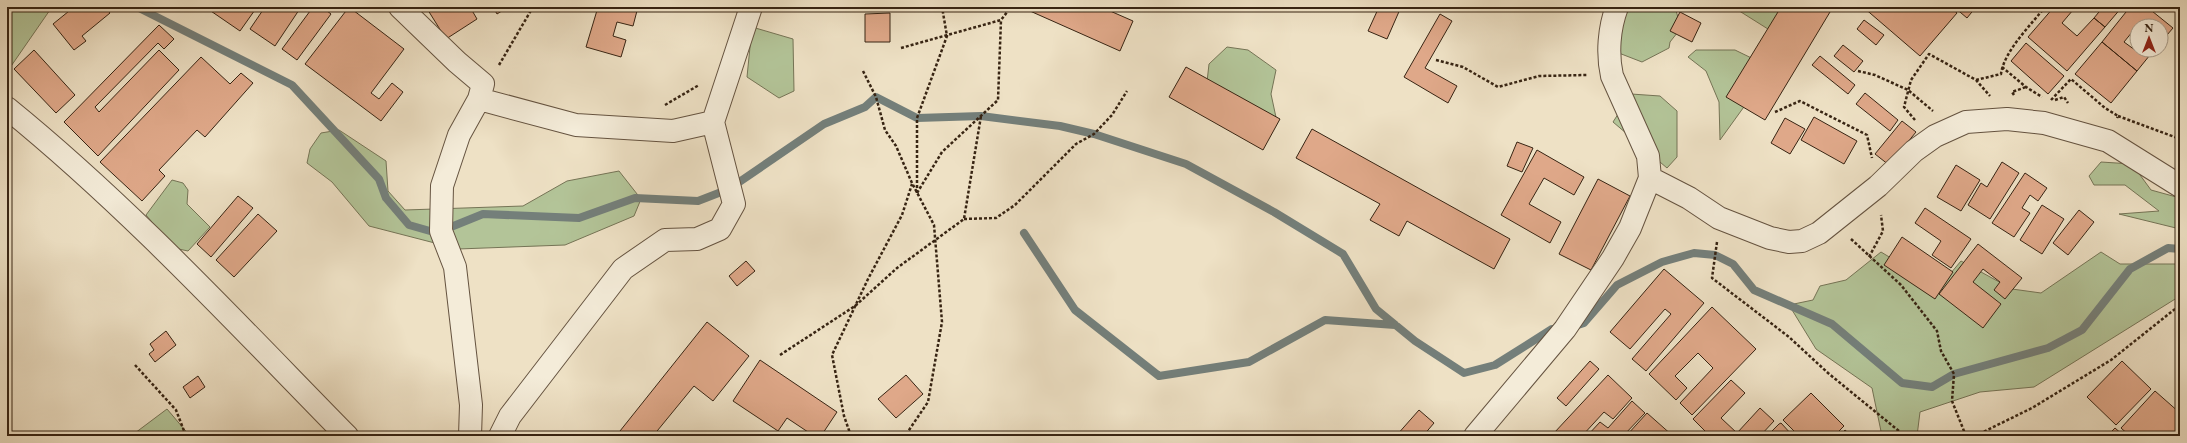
<svg xmlns="http://www.w3.org/2000/svg" width="2187" height="443" viewBox="0 0 2187 443" font-family="'EB Garamond',serif">
<style>
.green{fill:#b3c498;stroke:#757456}
.lines{fill:none;stroke-linecap:round;stroke-linejoin:round}
.stream{stroke:#747f7a;stroke-width:8}
.building{fill:#dfa889;stroke:#372413}
.minor-casing{stroke:#655340;stroke-width:24}
.path{stroke:#372413;stroke-width:2.5;stroke-dasharray:3 2;stroke-linecap:butt}
.minor{stroke:#f4ecd9;stroke-width:22}
</style>
<rect width="100%" height="100%" fill="#eee1c5"/>
<filter id="stains"><feTurbulence type="fractalNoise" baseFrequency=".005" numOctaves="4"/><feColorMatrix values="0 0 0 0 .2 0 0 0 0 .09 0 0 0 0 .02 0 0 0 .5 -.17"/></filter>
<radialGradient id="worn" r=".72"><stop offset=".6" stop-color="#630" stop-opacity="0"/><stop offset="1" stop-color="#630" stop-opacity=".3"/></radialGradient>
<path class="green" d="M7 7H52L7 72Z
M1612 7H1675L1681 28 1670 42 1669 48 1642 62 1611 50Z
M1733 7H1809L1787 41Z
M752 27 793 39 794 91 779 98 747 77Z
M1227 47 1248 50 1276 70 1271 94 1277 122 1207 82 1209 64Z
M1696 50H1735L1772 68 1720 140 1719 102 1706 71 1688 57Z
M1631 94 1660 96 1677 111V157L1667 168 1613 122Z
M339 130 386 161 388 191 405 210 523 206 567 181 619 171 641 199 634 216 565 245 458 249 369 226 332 182 307 163 310 149 321 133Z
M2101 162 2132 164 2151 190 2180 198V229L2119 214 2159 211 2125 185H2094L2089 176Z
M172 180 183 183 188 190 187 204 210 227 188 251 174 248 146 215Z
M1881 252 1939 287 1961 261 2012 289 2041 293 2101 252 2120 264H2180V296L2034 387 1980 392 1920 412 1917 436H1882L1872 388 1816 349 1789 305 1813 300 1820 286 1846 280Z
M167 409 190 436H131Z"/>
<g class="lines">
<path class="stream" d="M137 7 292 85 379 179 386 198 409 225 430 231H441L483 214 579 218 635 198 698 201 729 189 824 124 865 107 876 97 917 118 981 116 1060 126 1094 134 1186 164 1274 212 1343 254 1376 309 1415 341 1464 373 1495 365 1552 329H1560
M1024 233 1075 310 1159 376 1249 362 1325 320 1395 325
M1572 327 1584 323 1617 285 1662 262 1694 253 1715 255 1733 264 1754 290 1832 324 1902 383 1932 387 1954 374 2048 348 2082 330 2130 269 2168 248 2180 249"/>
</g>
<path class="building" d="M74 7H105L110 13 82 36 86 41 74 50 53 24Z
M205 7H257L240 31Z
M265 7H301L275 46 250 29Z
M313 7H322L331 14 297 60 282 49Z
M349 7 404 49 371 93 379 99 392 83 403 92 381 121 305 64Z
M426 7H470L477 19 446 39Z
M493 7H508L497 14Z
M598 7H638L633 26 617 22 613 36 626 40 621 57 586 47Z
M1032 7H1101L1133 21 1120 51 1030 11Z
M1379 7H1401L1387 39 1368 31Z
M1781 7H1833L1765 120 1726 97Z
M1863 7H1950L1957 13 1920 56Z
M1954 7H1976L1967 18Z
M2054 7H2070L2073 10 2062 23 2077 36 2094 18 2105 27 2067 71 2028 37Z
M2103 7H2122L2105 27 2094 18Z
M2130 7H2147L2173 28 2161 42V26H2145L2141 22 2137 26 2124 42 2135 50 2137 48V50H2154L2137 71 2102 42Z
M1680 12 1701 23 1692 42 1670 31Z
M890 13V42H865V14Z
M1440 14 1452 21 1425 68 1457 86 1448 103 1404 77Z
M1864 20 1884 35 1876 45 1857 29Z
M159 25 174 39 164 49 158 43 95 107 99 112 159 50 179 70 98 156 64 122Z
M2102 42 2137 71 2111 103 2075 74Z
M2026 43 2064 76 2048 94 2011 61Z
M1843 45 1863 61 1854 72 1834 56Z
M34 50 75 95 56 113 14 69Z
M1820 56 1855 85 1848 94 1812 65Z
M201 57 230 84 241 73 253 83 205 137 197 130 159 170 165 176 142 201 100 162Z
M1186 67 1280 119 1263 150 1169 97Z
M1865 93 1898 120 1890 131 1856 104Z
M1814 117 1857 141 1844 164 1801 140Z
M1785 118 1805 129 1790 154 1771 143Z
M1902 121 1916 132 1889 165 1875 154Z
M1312 129 1510 239 1494 269 1407 221 1399 236 1370 220 1380 204 1296 158Z
M1517 142 1533 148 1522 172 1507 166Z
M1537 150 1584 177 1574 195 1544 178 1529 204 1561 222 1550 243 1501 215Z
M2002 162 2019 173 1990 219 1968 205 1981 183 1987 187Z
M1956 165 1980 180 1961 211 1937 197Z
M2025 173 2047 188 2038 201 2030 195 2022 208 2030 213 2014 237 1992 223Z
M1598 179 1630 196 1591 270 1559 254Z
M238 196 253 208 211 257 197 244Z
M2042 205 2064 219 2042 254 2020 240Z
M1925 208 1971 239 1951 268 1932 255 1941 241 1915 223Z
M2079 210 2094 222 2068 255 2053 243Z
M258 214 277 231 234 277 216 260Z
M1902 237 1953 272 1935 299 1884 265Z
M1978 244 2022 278 2005 299 1994 290 2000 282 1983 269 1973 282 2001 304 1983 328 1939 294Z
M746 261 755 271 737 286 729 276Z
M1664 269 1704 303 1646 371 1632 359 1671 314 1665 309 1630 349 1610 332Z
M1712 307 1756 349 1692 415 1680 403 1713 368 1698 353 1675 376 1687 388 1676 400 1649 374Z
M707 322 749 356 713 401 694 386 653 436H616Z
M166 331 176 345 155 362 149 354 154 350 150 344Z
M760 360 837 412 821 436H814L787 418 778 431 733 401Z
M1590 361 1599 369 1566 406 1557 398Z
M2122 361 2151 389 2116 425 2087 397Z
M906 375 923 394 896 418 878 399Z
M1608 375 1632 398 1613 419 1604 412 1582 436H1557L1554 433Z
M198 376 205 387 190 398 183 387Z
M1731 380 1745 393 1721 418 1737 433 1760 408 1774 421 1760 436H1710L1693 419Z
M2155 391 2180 413V436H2130L2121 428Z
M1811 393 1844 426 1834 436H1799L1783 420Z
M1632 401 1645 413 1623 436H1587L1600 422 1608 428Z
M1419 410 1434 423 1423 436H1396Z
M1647 413 1673 436 1627 435Z
M1781 423 1792 435 1767 436 1779 424Z
M2115 428 2124 436H2107Z
M1845 430 1852 436H1839Z"/>
<g class="lines">
<g class="minor-casing">
<path id="minor" d="M400 7 457 62 483 84 479 99 459 135 442 186 441 231 455 267 471 405 470 436
M479 99 576 125 673 131 713 122
M7 108C129 207 237 324 347 436
M1650 178 1689 198 1719 218 1770 238 1789 242 1802 241 1819 233 1878 186 1914 151 1935 136 1966 122 2007 119 2044 123 2108 141 2180 186
M500 436 510 416 623 269 665 240 697 239 720 229 734 204 713 122 751 7
M1475 436 1565 329 1613 258 1630 228 1650 178 1648 156 1612 76C1607 54 1609 28 1617 7"/>
</g>
<path class="path" d="M901 48 1001 20 1011 7
M1436 60 1463 67 1498 87 1539 76 1587 75
M499 65 533 7
M2002 67 2026 87 2042 97
M863 71 876 97 885 130 896 146 912 183 934 225 942 322 928 402 907 433 902 436
M1858 71 1875 75 1908 90 1933 111
M1976 80 2001 74C2004 51 2031 25 2045 7
M2014 95 2012 92 2026 87
M2051 100 2071 79 2105 108 2118 116 2117 118
M2055 100 2064 97 2068 103
M665 105 699 85
M1775 112 1800 101 1867 135 1872 158
M2118 116 2180 139
M1915 120 1904 107 1911 80 1929 54 1976 80 1990 96
M917 193 942 152 998 100 1001 20
M917 193V118L947 36 942 7
M964 219 996 218 1015 205 1076 144 1094 134 1112 115 1127 91
M1851 239 1901 285 1937 331 1941 351 1954 374 1952 401 1966 436
M1717 242 1712 278 1789 337 1828 373 1905 436
M1869 257 1883 231 1881 215
M780 355 855 306 897 268 964 219 981 116
M135 365 176 410 186 436
M851 436 844 416 832 355 868 279 902 215 912 184
M1975 436 2032 408 2111 360 2180 305"/>
<use href="#minor" class="minor"/>
</g>
<rect width="2187" height="443" fill="none" stroke="#eee1c5" stroke-width="24"/>
<rect x="8" y="8" width="2171" height="427" fill="none" stroke="#372413" stroke-width="2"/>
<rect x="12" y="12" width="2163" height="419" fill="none" stroke="#372413"/>
<g transform="translate(2149 38)"><circle r="19" fill="#f4ecd9" stroke="#a89c8a"/>
<path d="M0-3L7 15L0 10L-7 15Z" fill="#8f2418"/>
<text y="-6" font-size="11" font-weight="bold" text-anchor="middle" fill="#372413">N</text>
</g>
<rect width="100%" height="100%" filter="url(#stains)"/>
<rect width="100%" height="100%" fill="url(#worn)"/>
</svg>
